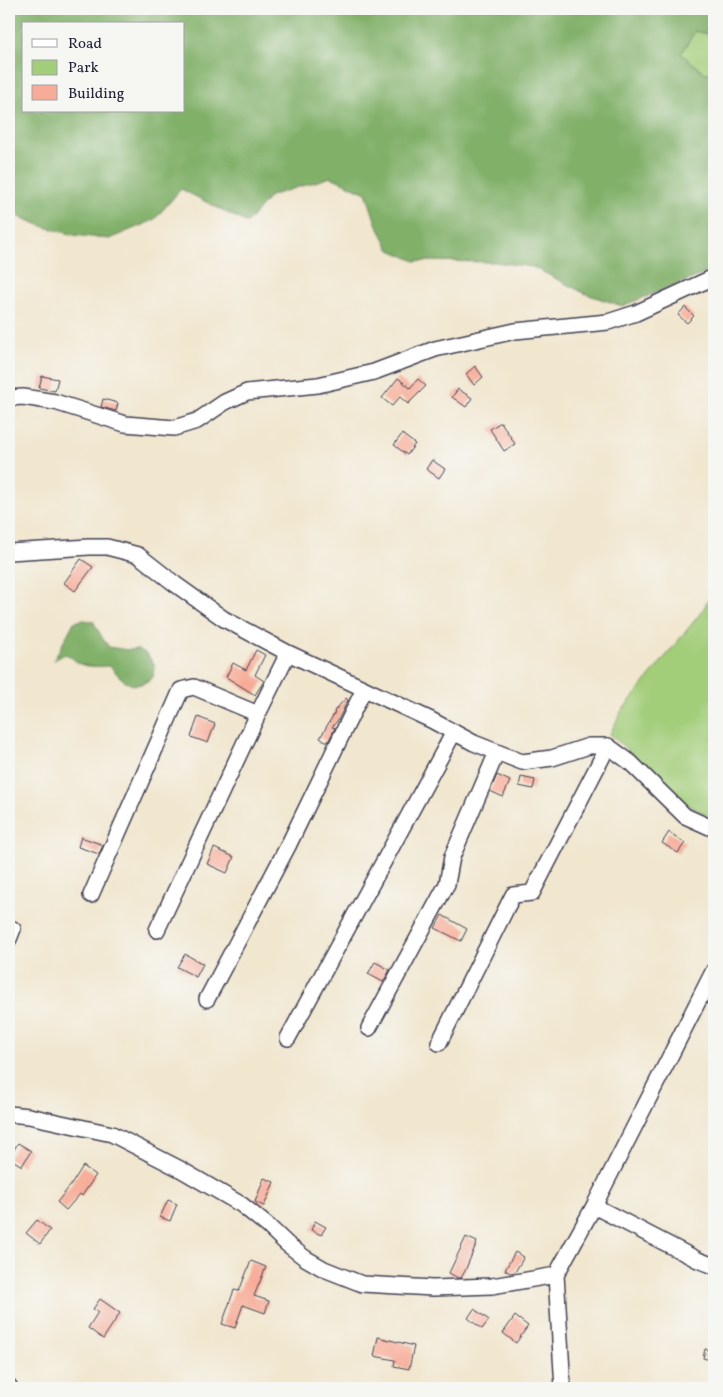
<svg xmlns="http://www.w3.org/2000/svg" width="723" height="1397" viewBox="0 0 723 1397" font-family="Vollkorn,serif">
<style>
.green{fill:#a2cd79;stroke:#62785a}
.forest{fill:#81b069;stroke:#526952;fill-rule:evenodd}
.building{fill:#f7ac98}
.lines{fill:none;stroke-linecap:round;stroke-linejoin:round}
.minor-casing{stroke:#413f51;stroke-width:18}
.minor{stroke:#fff;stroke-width:15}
</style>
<rect width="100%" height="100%" fill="#f6f6f2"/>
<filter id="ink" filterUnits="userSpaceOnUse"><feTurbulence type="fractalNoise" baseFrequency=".02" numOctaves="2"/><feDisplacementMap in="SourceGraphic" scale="10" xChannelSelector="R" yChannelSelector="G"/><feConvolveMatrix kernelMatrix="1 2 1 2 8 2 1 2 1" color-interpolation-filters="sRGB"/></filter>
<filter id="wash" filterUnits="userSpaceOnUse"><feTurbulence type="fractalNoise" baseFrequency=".0096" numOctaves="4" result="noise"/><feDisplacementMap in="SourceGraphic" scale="20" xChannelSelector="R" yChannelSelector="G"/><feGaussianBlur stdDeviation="1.12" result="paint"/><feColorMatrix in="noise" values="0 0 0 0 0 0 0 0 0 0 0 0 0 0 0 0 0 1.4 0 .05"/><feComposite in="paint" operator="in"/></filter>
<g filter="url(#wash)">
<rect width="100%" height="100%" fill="#f1e6ce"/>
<path class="green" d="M695 31 714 35V75L704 72 681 54Z
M714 587V819L690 806 610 734 621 712 703 610Z"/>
<path class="forest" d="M9 9H714V35L695 31 681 54 704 72 714 75V270L622 306 586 294 533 267 495 262 415 261 390 250 376 223 366 193 331 177 270 196 247 223 181 189 154 220 109 239 74 235 45 227 9 213ZM24 24H184V111H24Z
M83 620 93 621 103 639 109 647 128 650 138 649 147 654 155 666 153 677C133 693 124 682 110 666 101 666 87 668 78 663 73 659 71 656 65 654L54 660 74 622Z"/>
<g id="blocks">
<path class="building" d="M685 307 694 316 687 323 678 315Z
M475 366 483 377 474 385 466 374Z
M42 376 58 379 55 391 39 388Z
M398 378 410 388 418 379 426 386 408 404 400 397 392 406 382 398Z
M458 389 472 398 466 407 452 397Z
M103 399 118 403 116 411 101 407Z
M501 422 515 444 504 451 490 429Z
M402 434 415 444 407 455 394 445Z
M432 460 445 469 439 478 426 469Z
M81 559 93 567 75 591 64 583Z
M256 650 265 655 255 675 264 681 255 695 226 677 233 663 246 670Z
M346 698 348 700 338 720 332 727 335 728 328 742 320 738 335 712 334 711Z
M198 717 215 724 208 743 191 737Z
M497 775 510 781 503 797 490 791Z
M521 777 535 780 533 789 519 786Z
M669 832 685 843 678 853 662 843Z
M81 837 103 845 99 854 78 847Z
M214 848 234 857 227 873 207 864Z
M442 915 467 929 461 941 435 928Z
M185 954 203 964 196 977 177 967Z
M375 962 390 970 383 982 368 974Z
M18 1143 31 1151 22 1166 9 1158Z
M83 1166 96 1175 82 1196 80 1194 66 1210 57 1202 71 1185Z
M264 1178 274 1182 264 1206 255 1202Z
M168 1200 177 1204 170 1221 160 1217Z
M37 1220 50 1230 40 1244 26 1233Z
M315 1221 326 1227 321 1235 311 1230Z
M466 1237 477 1242 465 1271 461 1278H458L449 1273Z
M515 1252 524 1257 515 1272 510 1273 505 1270Z
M251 1261 266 1267 254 1296 269 1301 265 1313 243 1305 235 1328 222 1324 234 1290 239 1291Z
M100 1299 120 1313 103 1339 88 1328 98 1312 93 1309Z
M474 1309 489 1320 482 1329 468 1318Z
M515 1316 528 1326 516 1343 503 1333Z
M378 1337 414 1346 409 1369 394 1366 395 1360 374 1356Z
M705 1349 714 1351V1361L703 1358Z"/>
</g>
</g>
<g filter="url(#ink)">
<use href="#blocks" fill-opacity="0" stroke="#413f51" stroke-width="1"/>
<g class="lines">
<g class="minor-casing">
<path id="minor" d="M9 398 23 397 55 402 125 424 174 428 197 421 225 402 247 392 318 385 374 372 435 349 515 331 608 322 636 313 714 277
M9 552 89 547H107L138 555 175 584 224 619 288 653 431 720 474 743 522 762 552 758 589 746H608L631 763 685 816 714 829
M91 895 181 690 194 687 258 714
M157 930 258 714 288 653
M9 939 13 929
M207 999 288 846 364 689
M369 1028 447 884 452 857 497 752
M288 1038 454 732
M439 1043 513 895 532 893 608 746
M9 1114 29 1116 112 1134 180 1169 242 1205 268 1226 287 1244 305 1258 324 1269 362 1284 433 1288 492 1286 556 1275 594 1206 714 970
M594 1206 698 1260 714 1266
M556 1275 563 1388
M9 1386 10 1388"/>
</g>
<use href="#minor" class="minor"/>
</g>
</g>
<rect width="723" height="1397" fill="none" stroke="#f6f6f2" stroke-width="30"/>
<rect x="22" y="22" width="162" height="90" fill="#f6f6f2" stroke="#a1a1a9"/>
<rect x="32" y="39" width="25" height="8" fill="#ffffff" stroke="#a1a1a9"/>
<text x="68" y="48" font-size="15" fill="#22223b">Road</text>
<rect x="32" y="60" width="25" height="15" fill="#a2cd79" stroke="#a1a1a9"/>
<text x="68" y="72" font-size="15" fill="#22223b">Park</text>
<rect x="32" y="85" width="25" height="15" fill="#f7ac98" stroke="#a1a1a9"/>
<text x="68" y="98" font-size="15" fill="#22223b">Building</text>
</svg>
